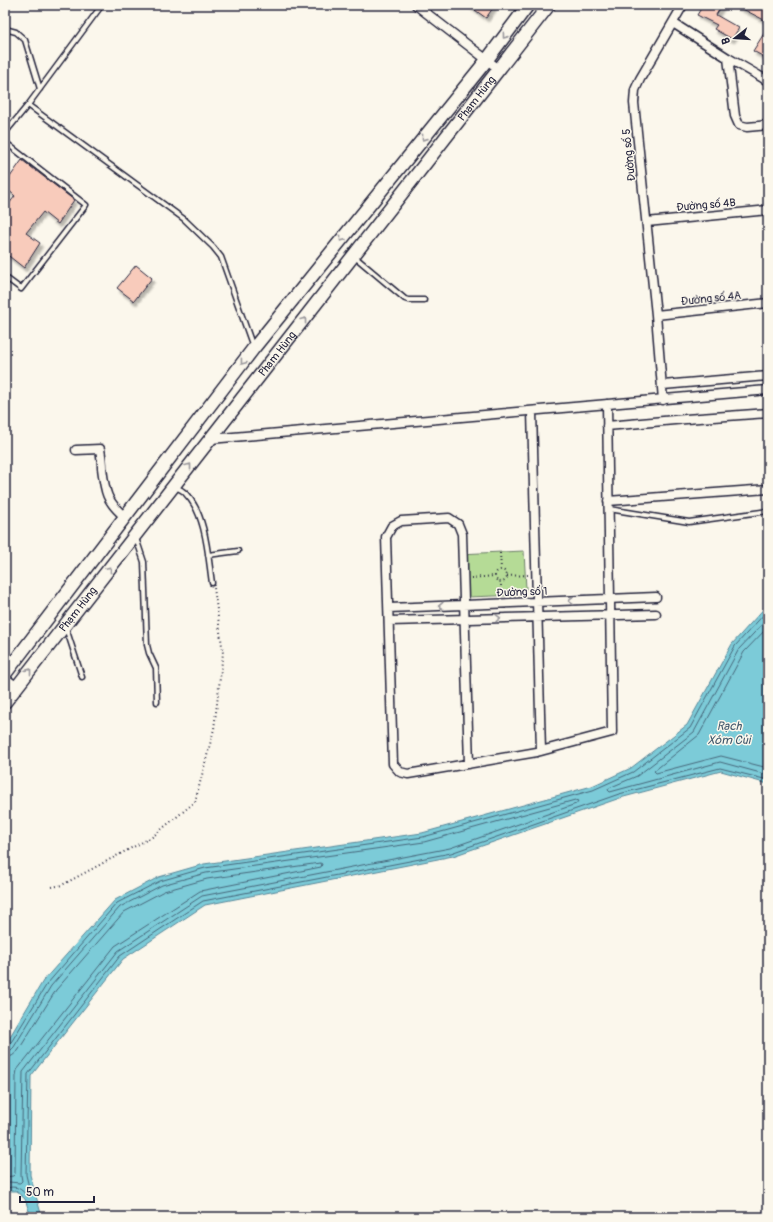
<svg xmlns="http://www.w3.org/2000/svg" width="773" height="1222" viewBox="0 0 773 1222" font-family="Pangolin,sans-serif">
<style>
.green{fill:#b5db96;stroke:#6c7e68}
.water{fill:#7ccbd8;stroke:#588799}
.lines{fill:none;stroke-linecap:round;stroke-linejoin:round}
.shore{stroke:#46667a;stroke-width:1}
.building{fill:#f8cbbb;stroke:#22223b;filter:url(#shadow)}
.lane-casing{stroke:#22223b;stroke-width:7}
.street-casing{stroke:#22223b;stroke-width:11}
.secondary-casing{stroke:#22223b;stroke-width:15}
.path{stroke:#22223b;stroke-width:2;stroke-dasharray:1 3;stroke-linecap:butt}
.lane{stroke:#fbf7ec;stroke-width:4}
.street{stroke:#fbf7ec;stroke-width:8}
.secondary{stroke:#fbf7ec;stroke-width:12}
.oneway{stroke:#99979c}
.labels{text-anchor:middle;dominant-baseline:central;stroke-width:3;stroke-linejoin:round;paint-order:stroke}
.street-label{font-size:11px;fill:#22223b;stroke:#fbf7ec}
.water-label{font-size:12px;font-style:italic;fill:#3d556a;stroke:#fbf7ec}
</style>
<defs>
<filter id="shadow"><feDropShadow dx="2.5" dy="4" stdDeviation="1" flood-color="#0004"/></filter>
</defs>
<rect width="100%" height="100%" fill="#fbf7ec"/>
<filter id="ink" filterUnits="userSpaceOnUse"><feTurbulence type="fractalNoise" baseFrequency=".025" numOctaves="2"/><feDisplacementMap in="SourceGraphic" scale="8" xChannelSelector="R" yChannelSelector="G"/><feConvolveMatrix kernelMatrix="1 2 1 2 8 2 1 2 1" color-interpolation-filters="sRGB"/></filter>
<g filter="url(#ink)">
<path class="green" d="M524 551 526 589 521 595 468 597 459 554Z"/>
<path class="water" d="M768 604V784L721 771 620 798 453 856 205 905 123 959 31 1076 30 1175 42 1217H31L25 1199 16 1191H10L5 1194V1045L43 981 115 900 159 877 204 864 422 833 592 786 631 768 687 725 732 644Z"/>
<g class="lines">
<path class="shore" d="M768 618 739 649 694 732 637 776 609 788 608 790 610 792 720 762 768 775
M768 627 744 652 699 735 654 771 656 773 721 756 768 768
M5 1046 10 1044 47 984 117 903 160 881 205 868 423 837 593 790 633 772 690 728 735 646 768 610
M5 1051 11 1050 14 1047 51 986 120 907 162 885 206 873 424 842 575 800 578 801 576 804 450 848 202 896 118 951 23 1072 21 1175 22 1181 20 1183 9 1182 5 1183
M5 1057 12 1056 18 1051 56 990 124 912 164 891 207 879 320 863 322 864 321 867 200 891 115 946 17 1070 16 1076 15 1174 13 1176 5 1177
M5 1189C15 1184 22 1189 28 1197L31 1195 26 1175 28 1074 120 956 203 901 451 853 619 794 720 768 768 780"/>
</g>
<path class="building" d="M468 5H495L486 18Z
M703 5H722L716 15 739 28 732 39 714 29 717 25 697 15Z
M735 5H768V22Z
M768 27V59L753 51Z
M22 160 74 200 58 224 43 212 26 233 40 243 24 268 5 253V209L15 196 5 187V184Z
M136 265 152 278 134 301 117 288Z"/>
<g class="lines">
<g class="lane-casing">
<path id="lane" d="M5 29 16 32 25 40 40 89
M28 105 102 5
M5 133 28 105 184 219 213 247 221 257 253 347
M5 142 86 205 21 289 5 277
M355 257 405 299 408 300H424
M176 487C179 489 184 491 186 494 206 514 208 556 212 583
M609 509 689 522 768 511
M136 538 144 562 147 645 149 653 156 668 157 702
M208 555 238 551
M66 628 82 677"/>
</g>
<g class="street-casing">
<path id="street" d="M416 5 500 70
M673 23 728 58 768 81
M728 58 735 116 739 125 747 127 768 125
M647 222 768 210
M656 315 768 303
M663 385 768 376
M663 400 656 315 634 103 635 90 640 79 683 5
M532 411 541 751
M607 426 686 419 768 413
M210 439 768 390
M76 450 100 449C101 455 102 462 102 468 105 492 106 501 125 517
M608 501 768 489
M389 608 656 597
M389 621 656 614
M5 678 17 687
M469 764 462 534 458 524 449 518 401 521 392 526 386 537 393 764 400 772 408 774 537 752 612 732 607 404"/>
</g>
<g class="secondary-casing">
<g id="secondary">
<path d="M5 674 253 349 486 61 528 5"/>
<path id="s1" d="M5 702 549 5"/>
</g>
</g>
<path class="path" d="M500 553 501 569
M495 576a6 6 0 1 1 12 0a6 6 0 1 1-12 0Z
M507 576 528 575
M471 578 495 576
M501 594V582
M52 887 62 885 152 837 195 802 214 729 223 653 214 588"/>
<use href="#lane" class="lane"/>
<use href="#street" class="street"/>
<use href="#secondary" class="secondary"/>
</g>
<defs><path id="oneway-chevron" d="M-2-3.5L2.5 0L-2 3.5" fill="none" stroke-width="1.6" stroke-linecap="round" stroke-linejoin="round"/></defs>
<g class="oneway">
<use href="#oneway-chevron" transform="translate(505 36) rotate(127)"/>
<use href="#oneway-chevron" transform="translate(424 138) rotate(129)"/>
<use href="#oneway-chevron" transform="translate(342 239) rotate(129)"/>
<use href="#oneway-chevron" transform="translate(304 320) rotate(-52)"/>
<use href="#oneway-chevron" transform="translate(243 362) rotate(127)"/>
<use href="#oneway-chevron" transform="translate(189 466) rotate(-52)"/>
<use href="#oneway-chevron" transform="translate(109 569) rotate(-52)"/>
<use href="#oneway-chevron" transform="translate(571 601) rotate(178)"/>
<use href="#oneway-chevron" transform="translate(441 606) rotate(178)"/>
<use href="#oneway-chevron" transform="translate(498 618) rotate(-1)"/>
<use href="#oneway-chevron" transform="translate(29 671) rotate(-52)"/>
</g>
</g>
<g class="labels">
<g class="street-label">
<text stroke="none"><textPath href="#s1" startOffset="766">Phạm Hùng</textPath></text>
<text transform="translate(629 155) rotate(-96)">Đường số 5</text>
<text transform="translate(706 205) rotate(-5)">Đường số 4B</text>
<text transform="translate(711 298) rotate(-6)">Đường số 4A</text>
<text stroke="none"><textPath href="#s1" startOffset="442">Phạm Hùng</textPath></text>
<text transform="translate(522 592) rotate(-2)">Đường số 1</text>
<text stroke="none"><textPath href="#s1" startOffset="118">Phạm Hùng</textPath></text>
</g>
<g class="water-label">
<text x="729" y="726">Rạch<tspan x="729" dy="14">Xóm Củi</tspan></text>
</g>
</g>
<rect width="773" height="1222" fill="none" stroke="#fbf7ec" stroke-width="20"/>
<rect x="10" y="10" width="753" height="1202" fill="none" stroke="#22223b" stroke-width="1.5" filter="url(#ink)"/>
<g transform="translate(735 38) rotate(253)" stroke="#fbf7ec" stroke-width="3" paint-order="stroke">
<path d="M0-3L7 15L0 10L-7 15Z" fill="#22223b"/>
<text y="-6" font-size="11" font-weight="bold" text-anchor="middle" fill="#22223b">B</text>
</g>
<path d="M20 1196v6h74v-6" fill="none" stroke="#22223b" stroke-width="2"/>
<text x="26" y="1196" font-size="12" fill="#22223b" stroke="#fbf7ec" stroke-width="3" paint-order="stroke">50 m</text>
</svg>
